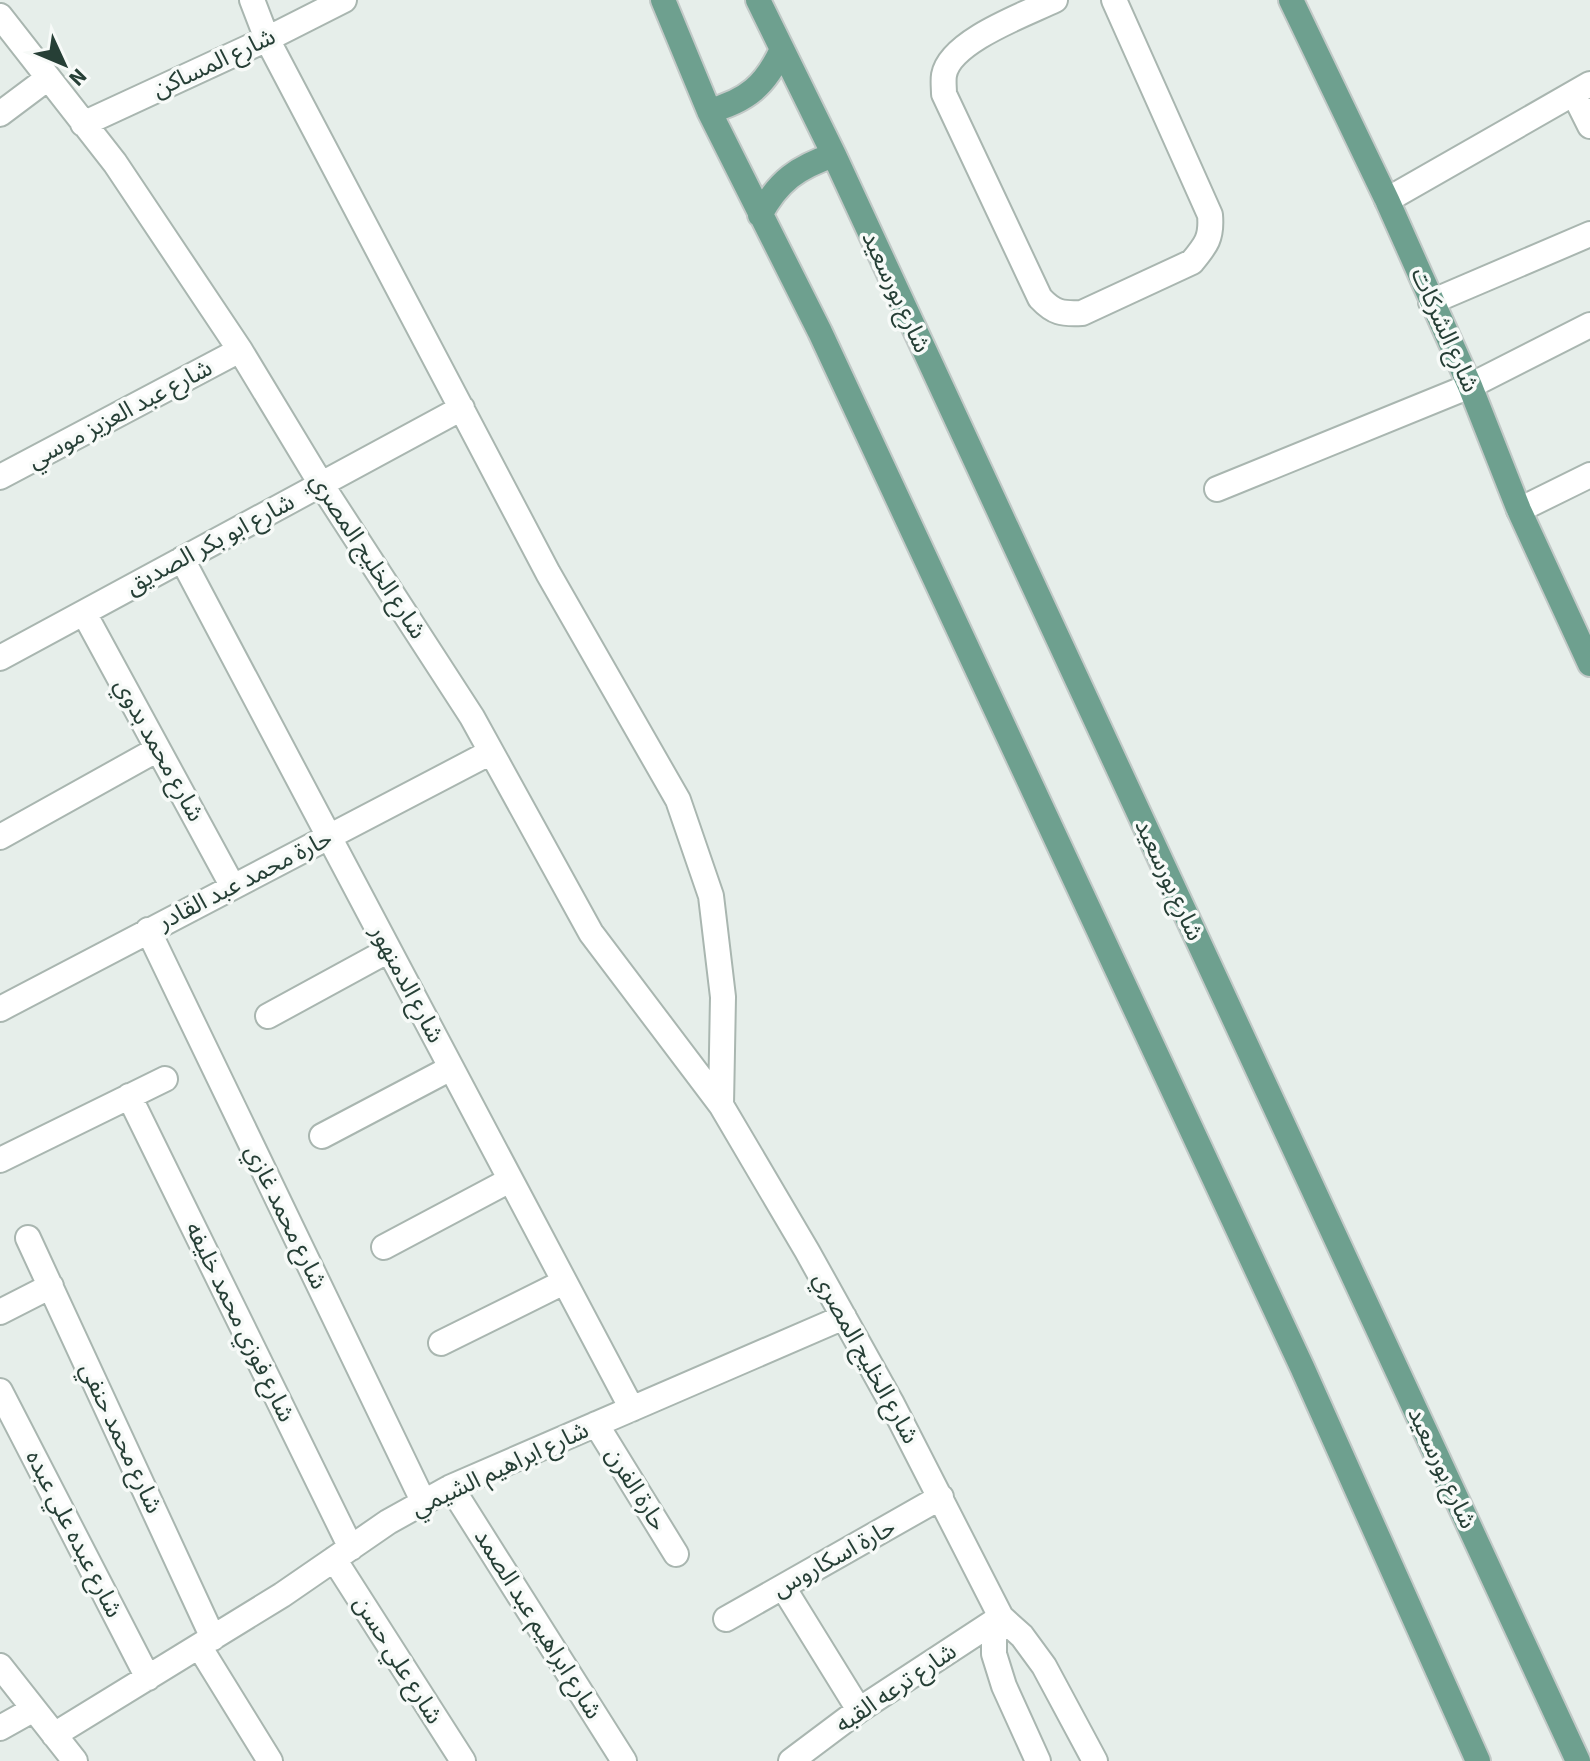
<svg xmlns="http://www.w3.org/2000/svg" width="1590" height="1761" viewBox="0 0 1590 1761" font-family="'Source Sans 3','Noto Sans Arabic',sans-serif">
<style>
.lines{fill:none;stroke-linecap:round;stroke-linejoin:round}
.minor-casing{stroke:#a9b6b0;stroke-width:28}
.major-casing{stroke:#c2c9c7;stroke-width:28}
.minor{stroke:#fff;stroke-width:24}
.major{stroke:#6ea08f;stroke-width:24}
.labels{text-anchor:middle;dominant-baseline:central;stroke-width:7;stroke-linejoin:round;paint-order:stroke}
.street-label{font-size:24px;fill:#263f36;stroke:#f7faf8}
</style>
<rect width="100%" height="100%" fill="#e6eeea"/>
<g class="lines">
<g class="minor-casing">
<path id="minor" d="M252 0 267 39 548 573 678 800 711 896 723 997 721 1105
M1055 0C1026 14 950 41 944 75 943 81 944 88 944 94L1040 298C1054 313 1062 314 1082 313L1192 262C1206 245 1212 238 1210 215L1114 0
M0 16 115 163 240 350 321 484 472 717 591 933 721 1105 807 1251 891 1402 1001 1617 1022 1636 1044 1666 1095 1761
M1574 94 1590 126
M0 114 48 78
M83 124 267 39 344 0
M1387 200 1590 84
M1431 302 1590 234
M0 477 240 350
M1217 489 1470 386 1590 325
M1519 510 1590 475
M182 559 632 1409
M84 613 233 887
M0 658 462 408
M0 837 158 749
M148 930 424 1503
M0 1009 491 752
M268 1016 389 950
M129 1096 351 1548
M322 1136 451 1068
M0 1160 165 1079
M28 1238 213 1638
M384 1247 510 1180
M0 1312 51 1286
M441 1343 564 1282
M0 1391 148 1678
M596 1424 676 1554
M451 1487 624 1761
M334 1559 463 1761
M783 1587 859 1710
M1001 1617 994 1638V1654L1004 1686 1038 1761
M726 1619 941 1497
M199 1646 270 1761
M0 1666 75 1761
M0 1728 34 1709
M54 1735 282 1595 388 1522 451 1487 844 1317
M791 1761 859 1710 1001 1617"/>
</g>
<g class="major-casing">
<path id="major" d="M663 0 709 111 820 332 1302 1367 1478 1761
M758 0 834 155 1578 1761
M1291 0 1387 200 1470 386 1519 510 1590 664
M709 111C747 101 766 85 782 49
M760 215C778 181 798 167 834 155"/>
</g>
<use href="#minor" class="minor"/>
<use href="#major" class="major"/>
</g>
<g class="labels">
<g class="street-label">
<text transform="translate(214 63) rotate(-25)">شارع المساكن</text>
<text transform="translate(896 292) rotate(65)">شارع بورسعيد</text>
<text transform="translate(1445 330) rotate(66)">شارع الشركات</text>
<text transform="translate(120 414) rotate(-28)">شارع عبد العزيز موسي</text>
<text transform="translate(210 544) rotate(-28)">شارع ابو بكر الصديق</text>
<text transform="translate(368 556) rotate(57)">شارع الخليج المصري</text>
<text transform="translate(159 750) rotate(61)">شارع محمد بدوي</text>
<text transform="translate(245 880) rotate(-27)">حارة محمد عبد القادر</text>
<text transform="translate(1169 880) rotate(65)">شارع بورسعيد</text>
<text transform="translate(407 984) rotate(62)">شارع الدمنهور</text>
<text transform="translate(286 1217) rotate(64)">شارع محمد غازي</text>
<text transform="translate(240 1322) rotate(64)">شارع فوزي محمد خليفه</text>
<text transform="translate(866 1358) rotate(61)">شارع الخليج المصري</text>
<text transform="translate(121 1438) rotate(65)">شارع محمد حنفي</text>
<text transform="translate(1442 1468) rotate(65)">شارع بورسعيد</text>
<text transform="translate(500 1469) rotate(-25)">شارع ابراهيم الشيمي</text>
<text transform="translate(636 1489) rotate(58)">حارة الفرن</text>
<text transform="translate(74 1534) rotate(63)">شارع عبده علي عبده</text>
<text transform="translate(834 1558) rotate(-29)">حارة اسكاروس</text>
<text transform="translate(538 1624) rotate(58)">شارع ابراهيم عبد الصمد</text>
<text transform="translate(398 1660) rotate(58)">شارع علي حسن</text>
<text transform="translate(896 1688) rotate(-34)">شارع ترعه القبه</text>
</g>
</g>
<g transform="translate(64 64) rotate(134)" stroke="#f7faf8" stroke-width="6" paint-order="stroke">
<path d="M0-6L14 30L0 20L-14 30Z" fill="#263f36"/>
<text y="-12" font-size="22" font-weight="bold" text-anchor="middle" fill="#263f36">N</text>
</g>
</svg>
